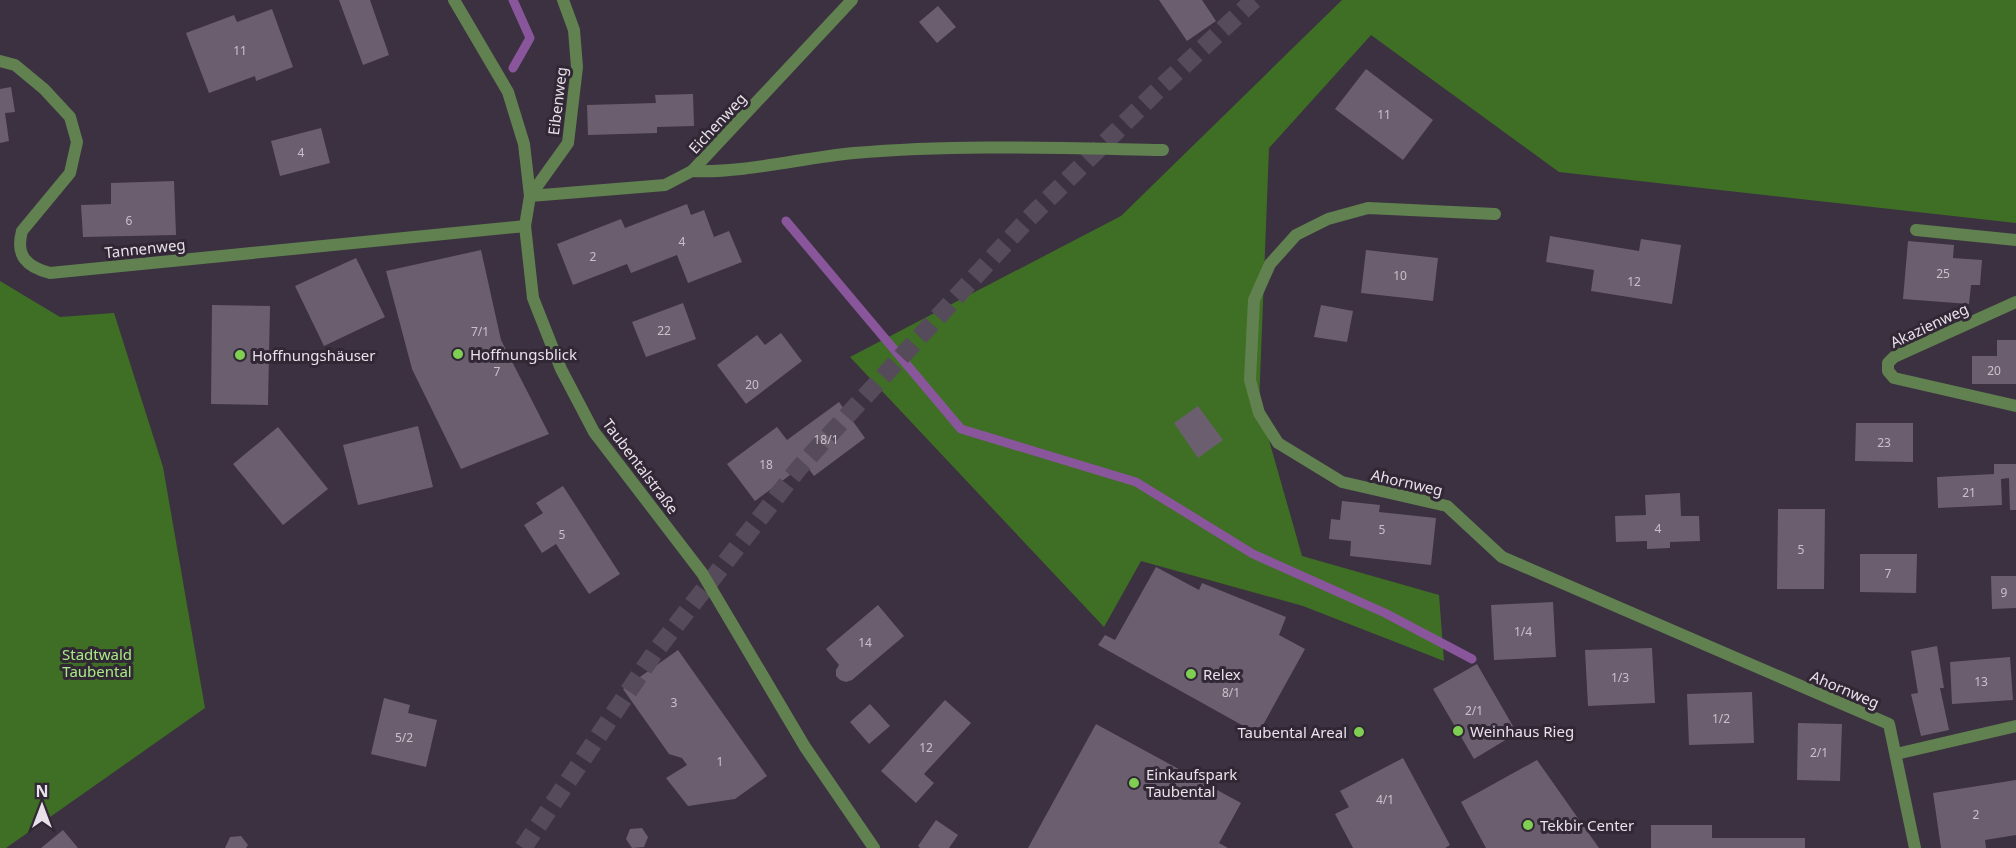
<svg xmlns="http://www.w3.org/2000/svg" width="2016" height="848" viewBox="0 0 2016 848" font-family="'Noto Sans',sans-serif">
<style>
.forest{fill:#3f6f24}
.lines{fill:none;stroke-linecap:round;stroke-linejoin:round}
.stream{stroke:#89569b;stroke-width:9}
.building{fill:#6b5f6f}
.highway-tunnel{stroke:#564b5a;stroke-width:18;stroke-dasharray:18 9;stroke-linecap:butt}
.lane{stroke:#618151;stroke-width:12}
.street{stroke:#618151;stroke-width:12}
.poi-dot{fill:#7fd052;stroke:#312735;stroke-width:2}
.labels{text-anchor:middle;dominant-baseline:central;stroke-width:6;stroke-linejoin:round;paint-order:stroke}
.number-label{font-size:12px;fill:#c9c0cb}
.street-label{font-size:15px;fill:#e8e1ea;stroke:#312735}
.poi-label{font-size:15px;fill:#e8e1ea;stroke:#312735;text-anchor:start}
.park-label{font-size:15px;fill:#a7ea86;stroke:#312735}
</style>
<rect width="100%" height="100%" fill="#3c3140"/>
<path class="forest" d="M1342 0H2016V223L1559 172 1371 35 1269 148 1259 405 1302 556 1439 595 1444 661 1303 606 1141 561 1104 627 850 357 1121 216Z
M0 281 60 317 114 313 163 467 205 708 6 848H0Z"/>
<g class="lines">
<path class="stream" d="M513 0 530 38 513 68
M786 221 961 429 1136 482 1253 554 1385 613 1472 659"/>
</g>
<path class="building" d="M339 0H370L389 55 363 65Z
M1159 0H1202L1216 21 1187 41Z
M938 6 956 27 937 43 919 22Z
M272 9 293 67 256 81 255 76 209 93 186 33 234 15 237 22Z
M1366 69 1433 120 1403 160 1335 109Z
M11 87 15 112 5 113 9 141 0 143V89Z
M693 94 694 126 657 127V133L588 135 587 105 656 103 655 95Z
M321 128 330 163 280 176 271 141Z
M174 181 176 235 83 237 81 205 111 204V183Z
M687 204 691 215 704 210 714 237 729 231 742 262 688 283 677 255 631 273 627 264 573 285 557 244 621 219 625 228Z
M1550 236 1639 251 1641 239 1681 245 1672 304 1591 291 1594 270 1546 262Z
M1908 241 1954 245 1953 258 1982 260 1980 285H1971L1969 304 1903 299Z
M481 250 501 340 549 434 461 469 412 369 386 271Z
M1366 250 1438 258 1433 301 1361 293Z
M356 258 385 317 324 346 295 286Z
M683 303 696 339 646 357 632 322Z
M212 305 270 306 268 405 211 404Z
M1321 305 1353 311 1347 342 1314 337Z
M781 333 802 361 746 404 717 365 757 335 765 345Z
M1997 340H2016V384H1972V356H1997Z
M839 402 865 438 814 476 805 464 755 501 727 464 777 427 787 440Z
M1198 406 1223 440 1198 458 1174 423Z
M1856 423H1913V462L1855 461Z
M418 426 433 487 358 505 343 445Z
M278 427 328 489 283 525 233 464Z
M1994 464H2016V510H2010L2009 478 2001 479 2002 505 1938 508 1937 477 1994 474Z
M563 486 620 574 589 594 556 544 542 553 524 525 543 513 536 503Z
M1680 493 1681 516H1699L1700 541 1670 542V548L1647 549V541L1616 542 1615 516 1646 515 1645 495Z
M1342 501 1380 505 1379 512 1436 518 1431 565 1350 556 1351 541 1329 539 1331 519 1340 520Z
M1778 509H1825L1824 589H1777Z
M1860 554H1917L1916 593 1860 592Z
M1156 567 1199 590 1202 583 1286 617 1279 635 1305 649 1258 734 1098 645 1105 635 1115 640Z
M1991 576H2016V608L1992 609Z
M1553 602 1556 657 1494 660 1491 605Z
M878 605 904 636 852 680 846 682 840 680 836 676V670L839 665 826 649Z
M1937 646 1944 688H1940L1949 730 1921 736 1911 694 1918 693 1911 651Z
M1652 648 1655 703 1588 706 1585 650Z
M678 650 767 776 735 799 688 806 666 778 687 765 682 758 669 754 623 689Z
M2010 657 2013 700 1952 704 1950 662Z
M1477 664 1517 733 1474 759 1433 689Z
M1752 692 1754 743 1689 745 1687 694Z
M384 698 410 705 408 713 437 720 426 767 371 754Z
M945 700 971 723 924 774 934 783 916 803 881 771Z
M870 704 890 726 869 744 850 722Z
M1798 723 1842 724 1840 781 1797 780Z
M1096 724 1241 803 1219 843 1228 848H1028Z
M1403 758 1450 845 1445 848H1353L1335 814 1349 807 1340 791Z
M1537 760 1599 848H1486L1461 802Z
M2016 780V835L1985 840 1986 848H1941L1933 793Z
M936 820 958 835 949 848H920L918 846Z
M1651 825H1712V838H1805V848H1651Z
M642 828 648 837 644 847 632 848 626 839 630 829Z
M63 830 78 848H41Z
M241 836 248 845 246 848H225L230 837Z"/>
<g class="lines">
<path class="highway-tunnel" d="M523 848 655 652 799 468 1028 219 1158 90 1254 0"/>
<path class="lane" d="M692 171C747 173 800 158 854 153 957 144 1060 148 1163 150"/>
<path class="street" d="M454 0 508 92 524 144 530 196 525 226 533 298 561 369 594 432 702 573 805 747 874 848
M0 61 15 65 44 89 70 117 77 142 70 173 22 231C15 256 27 267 50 273L525 226
M530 196 665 185 692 171 852 0
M530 196 568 143 577 67 574 30 563 0
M1495 214 1368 208 1328 219 1296 235 1270 264 1254 300 1250 380 1259 413 1278 443 1342 482 1447 506 1502 557 1889 724 1915 848
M1916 230 2016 240
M2016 302 1894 357 1888 363V371L1894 378 2016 406
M1896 754 2016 726"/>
</g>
<g class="poi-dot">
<circle cx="458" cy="354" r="6"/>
<circle cx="240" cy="355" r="6"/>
<circle cx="1191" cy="674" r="6"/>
<circle cx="1458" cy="731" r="6"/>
<circle cx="1359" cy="732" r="6"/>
<circle cx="1134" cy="783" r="6"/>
<circle cx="1528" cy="825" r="6"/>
</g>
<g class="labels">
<g class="number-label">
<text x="240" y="50">11</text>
<text x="1384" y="114">11</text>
<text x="301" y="152">4</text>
<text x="129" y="220">6</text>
<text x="682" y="241">4</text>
<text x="593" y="256">2</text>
<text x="1943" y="273">25</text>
<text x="1400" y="275">10</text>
<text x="1634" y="281">12</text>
<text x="664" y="330">22</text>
<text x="480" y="331">7/1</text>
<text x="1994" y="370">20</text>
<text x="497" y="371">7</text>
<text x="752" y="384">20</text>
<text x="826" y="439">18/1</text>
<text x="1884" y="442">23</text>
<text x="766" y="464">18</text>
<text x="1969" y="492">21</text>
<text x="1658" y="528">4</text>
<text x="1382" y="529">5</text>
<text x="562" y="534">5</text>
<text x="1801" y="549">5</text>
<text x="1888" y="573">7</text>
<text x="2004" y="592">9</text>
<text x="1523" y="631">1/4</text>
<text x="865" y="642">14</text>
<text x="1620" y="677">1/3</text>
<text x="1981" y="681">13</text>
<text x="1231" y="692">8/1</text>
<text x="674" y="702">3</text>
<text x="1474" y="710">2/1</text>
<text x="1721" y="718">1/2</text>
<text x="404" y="737">5/2</text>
<text x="926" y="747">12</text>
<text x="1819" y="752">2/1</text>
<text x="720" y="761">1</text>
<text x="1385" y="799">4/1</text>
<text x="1976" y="814">2</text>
</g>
<g class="street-label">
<text transform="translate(557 101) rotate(-83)">Eibenweg</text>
<text transform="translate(717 123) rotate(-47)">Eichenweg</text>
<text transform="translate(145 248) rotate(-6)">Tannenweg</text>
<text transform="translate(1929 325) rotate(-25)">Akazienweg</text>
<text transform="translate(641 466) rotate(53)">Taubentalstraße</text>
<text transform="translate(1407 482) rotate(13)">Ahornweg</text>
<text transform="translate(1845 689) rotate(23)">Ahornweg</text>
</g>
<g class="poi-label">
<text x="470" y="354">Hoffnungsblick</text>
<text x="252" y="355">Hoffnungshäuser</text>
<text x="1203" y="674">Relex</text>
<text x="1470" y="731">Weinhaus Rieg</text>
<text x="1347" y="732" text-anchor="end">Taubental Areal</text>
<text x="1146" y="774">Einkaufspark<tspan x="1146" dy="17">Taubental</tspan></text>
<text x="1540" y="825">Tekbir Center</text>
</g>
<g class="park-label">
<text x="97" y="654">Stadtwald<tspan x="97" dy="17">Taubental</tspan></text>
</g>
</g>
<g transform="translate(42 806)" stroke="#312735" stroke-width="4.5" paint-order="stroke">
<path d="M0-4.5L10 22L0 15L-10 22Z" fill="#e8e1ea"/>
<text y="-9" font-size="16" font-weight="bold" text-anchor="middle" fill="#e8e1ea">N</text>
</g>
</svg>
